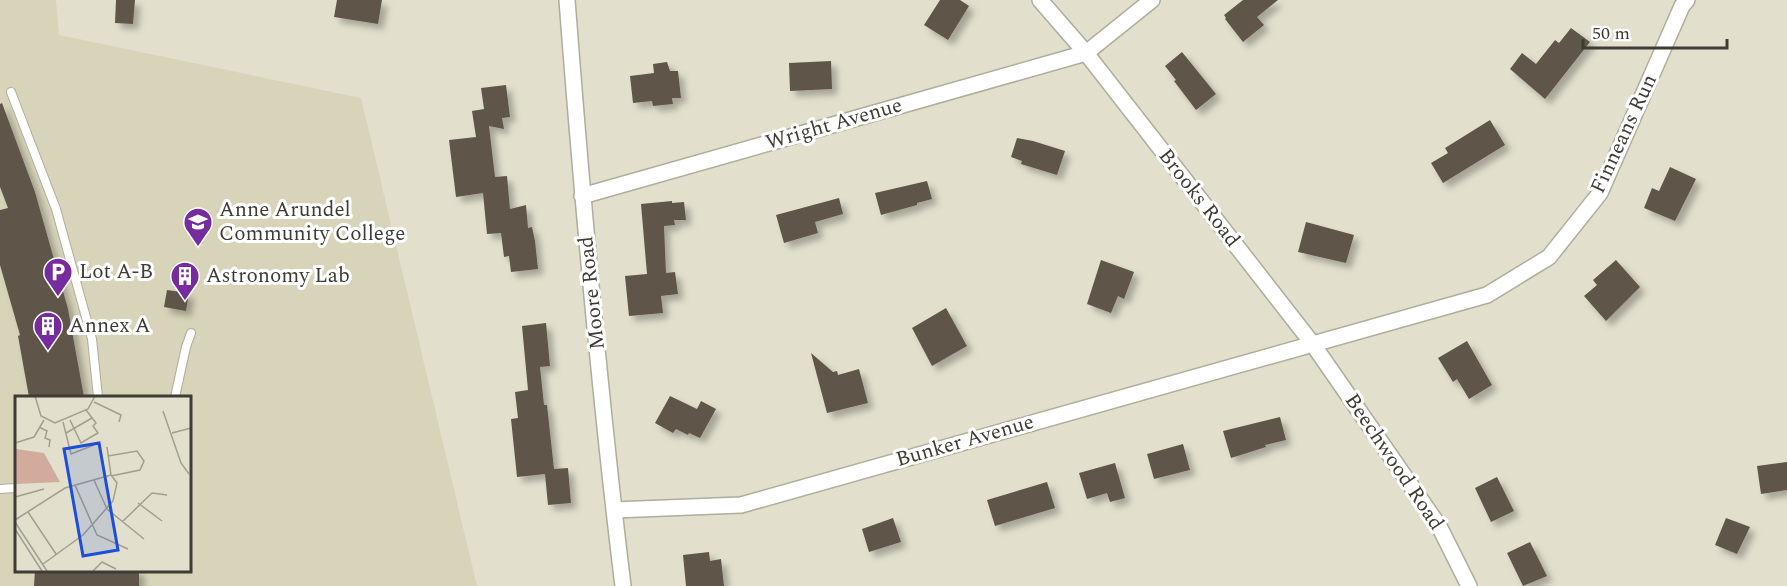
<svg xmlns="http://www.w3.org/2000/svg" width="1787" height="586" viewBox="0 0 1787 586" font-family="Spectral,serif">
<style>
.built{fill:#d7d4ba;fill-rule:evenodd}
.building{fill:#615548;filter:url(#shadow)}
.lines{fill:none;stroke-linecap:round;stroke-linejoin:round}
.service-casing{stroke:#afad9b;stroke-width:10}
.minor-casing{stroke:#afad9b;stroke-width:18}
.service{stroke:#fff;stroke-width:8}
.minor{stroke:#fff;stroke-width:15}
.labels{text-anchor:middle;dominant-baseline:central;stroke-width:6;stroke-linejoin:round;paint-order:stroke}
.street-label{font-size:21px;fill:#3e3d35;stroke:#fff}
.poi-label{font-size:21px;fill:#3e3d35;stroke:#fff;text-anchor:start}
.inset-road{fill:none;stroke:#a09f90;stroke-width:1.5}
.view{fill:#1d4ed8;fill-opacity:0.15;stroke:#1d4ed8;stroke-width:3}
.inset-edge{fill:none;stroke:#3e3d35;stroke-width:3}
</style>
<defs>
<filter id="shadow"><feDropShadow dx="5.5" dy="5.5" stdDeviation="3" flood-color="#0004"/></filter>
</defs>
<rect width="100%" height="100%" fill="#e2e0cd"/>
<path class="built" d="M0 0H56L59 35 361 98 477 586H0ZM16 397H189V570H16Z"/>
<path class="building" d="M116 0H135L133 24 115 23Z
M337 0H382L378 24 334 17Z
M940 0H960L969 6 948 40 924 25Z
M1243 0H1278L1257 17 1264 25 1243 42 1225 19 1226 18 1224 15Z
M1571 28 1590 42 1545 99 1510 69 1522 53 1536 64 1555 40 1559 43Z
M1182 52 1216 94 1196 110 1174 81 1176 80 1165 66Z
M831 61 832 89 790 91 789 63Z
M667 62 670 71H678L681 98H672L673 104 653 106 652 101 633 103 630 76 654 73 653 64Z
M506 85 510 117 502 118 504 129 489 126 495 177 507 176 510 209 526 205 528 228 532 227 535 241 538 269 511 272 509 256 504 257 501 233 487 234 483 193 456 197 449 140 476 137 472 111 484 109 481 88Z
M2 103 35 192 68 309 84 397H29L18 336 20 335 0 265V210L8 208 0 187V104Z
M1490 120 1505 145 1443 183 1431 163 1448 153 1445 148Z
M1017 138 1033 141 1065 151 1057 175 1021 164 1022 161 1011 157Z
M1670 167 1696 179 1675 221 1644 208 1652 188 1659 191Z
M927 181 932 199 917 203V205L881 215 875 193Z
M839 198 843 214 815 222 818 233 784 243 776 215Z
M672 201V203L684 202 686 220H674L675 225 664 226 666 273 675 272 678 294 661 296 663 313 629 316 625 276 647 274 641 204Z
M1306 222 1354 235 1346 263 1298 252Z
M1101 260 1134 272 1124 299 1118 296 1111 313 1087 304Z
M1616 260 1640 287 1606 321 1584 296 1597 285 1593 280Z
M167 290 189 293 186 311 164 307Z
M946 308 967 346 932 366 912 328Z
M546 323 550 366 540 367 544 405H547L554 469 568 468 571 503 548 505 545 474 517 477 511 419 518 418 515 392 528 390 522 326Z
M1467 341 1492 385 1469 399 1457 379 1453 382 1438 358Z
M811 353 833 372 837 371 838 375 859 369 868 403 827 413Z
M670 396 697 409 701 401 716 409 700 438 689 433 688 435 676 429 673 433 655 423Z
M1280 417 1286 440 1265 445 1266 447 1231 458 1223 431Z
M1183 444 1190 470 1154 479 1147 454Z
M1787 462V490L1761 494 1757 466Z
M1115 463 1125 498 1110 502 1107 493 1087 499 1079 473Z
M1497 477 1514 511 1491 522 1475 488Z
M1047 482 1055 508 995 526 987 500Z
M893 518 901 542 869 552 862 529Z
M1726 518 1750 527 1737 554 1715 545Z
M1530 542 1547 576 1523 586 1507 553Z
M709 552 710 561 721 559 724 586H686L683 555Z
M35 570H139V586H34Z"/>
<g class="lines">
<g class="service-casing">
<path id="service" d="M11 92 56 209 92 339 98 397
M175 397 186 347 191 333
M0 489 16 488"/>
</g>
<g class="minor-casing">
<path id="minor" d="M567 0C582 196 599 391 623 586
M1040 0 1086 53 1312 343 1439 526 1469 586
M582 196 1086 53 1152 0
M614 510 741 505 1487 295 1549 257 1600 193 1682 6 1687 0"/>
</g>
<use href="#service" class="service"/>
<use href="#minor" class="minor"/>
</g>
<defs>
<g id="university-pin" transform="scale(1.5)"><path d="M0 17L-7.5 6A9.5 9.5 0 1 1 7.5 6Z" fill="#762c9e" stroke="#fff"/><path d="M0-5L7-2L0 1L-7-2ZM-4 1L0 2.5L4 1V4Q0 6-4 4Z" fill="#fff"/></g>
<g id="parking-pin" transform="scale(1.5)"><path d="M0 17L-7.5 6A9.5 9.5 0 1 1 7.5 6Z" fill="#762c9e" stroke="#fff"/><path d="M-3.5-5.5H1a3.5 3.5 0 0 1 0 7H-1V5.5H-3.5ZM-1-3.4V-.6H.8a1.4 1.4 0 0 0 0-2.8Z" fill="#fff"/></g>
<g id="building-pin" transform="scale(1.5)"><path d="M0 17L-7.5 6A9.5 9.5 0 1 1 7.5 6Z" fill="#762c9e" stroke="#fff"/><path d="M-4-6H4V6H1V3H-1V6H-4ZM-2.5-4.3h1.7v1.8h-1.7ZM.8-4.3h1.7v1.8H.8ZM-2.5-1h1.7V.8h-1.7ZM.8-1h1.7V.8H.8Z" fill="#fff"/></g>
</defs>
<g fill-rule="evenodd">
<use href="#university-pin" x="198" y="222"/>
<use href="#parking-pin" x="58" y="272"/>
<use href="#building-pin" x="185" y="276"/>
<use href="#building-pin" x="48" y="326"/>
</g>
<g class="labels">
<g class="street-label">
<text transform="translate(834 124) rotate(-16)">Wright Avenue</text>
<text transform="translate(1624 134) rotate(-65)">Finneans Run</text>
<text transform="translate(1199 198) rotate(52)">Brooks Road</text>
<text transform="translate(592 293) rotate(-96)">Moore Road</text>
<text transform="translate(965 441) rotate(-16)">Bunker Avenue</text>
<text transform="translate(1394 462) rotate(56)">Beechwood Road</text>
</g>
<g class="poi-label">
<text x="219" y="210">Anne Arundel<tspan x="219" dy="24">Community College</tspan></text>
<text x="79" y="272">Lot A-B</text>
<text x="206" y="276">Astronomy Lab</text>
<text x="69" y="326">Annex A</text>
</g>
</g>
<g transform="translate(15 396)">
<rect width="176" height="176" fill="#e2e0cd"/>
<path d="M1 53 29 57 45 86 0 88Z" fill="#d3ab9c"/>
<path class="inset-road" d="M20 0 26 20 40 27 73 13 80 0M79 6 106 19 104 26M148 15 166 67 174 78M55 24 66 47 76 41 83 37 78 30 81 27 71 14M48 26 56 58 79 49M24 31 32 35 30 42 35 44 34 51M51 37 77 22M157 37 176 32M0 47 19 41 29 24M93 60 122 55 129 65 125 74 96 80M79 84 92 113 129 143M60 89 82 139 113 153M0 101 29 93M123 107 147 125M13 116 41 158M0 124 50 92 96 79M0 126 32 175M107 126 137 97 152 99M0 133 27 175M28 168 68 139 98 105 102 87 96 79 92 51M78 175 87 166 101 173"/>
<path class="view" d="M84 47 103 154 68 160 49 53Z"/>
<rect width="176" height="176" class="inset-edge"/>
</g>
<path d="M1583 39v9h144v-9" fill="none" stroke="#3e3d35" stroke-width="3"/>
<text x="1592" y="39" font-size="18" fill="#3e3d35" stroke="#ffffff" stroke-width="4.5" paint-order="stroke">50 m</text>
</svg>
